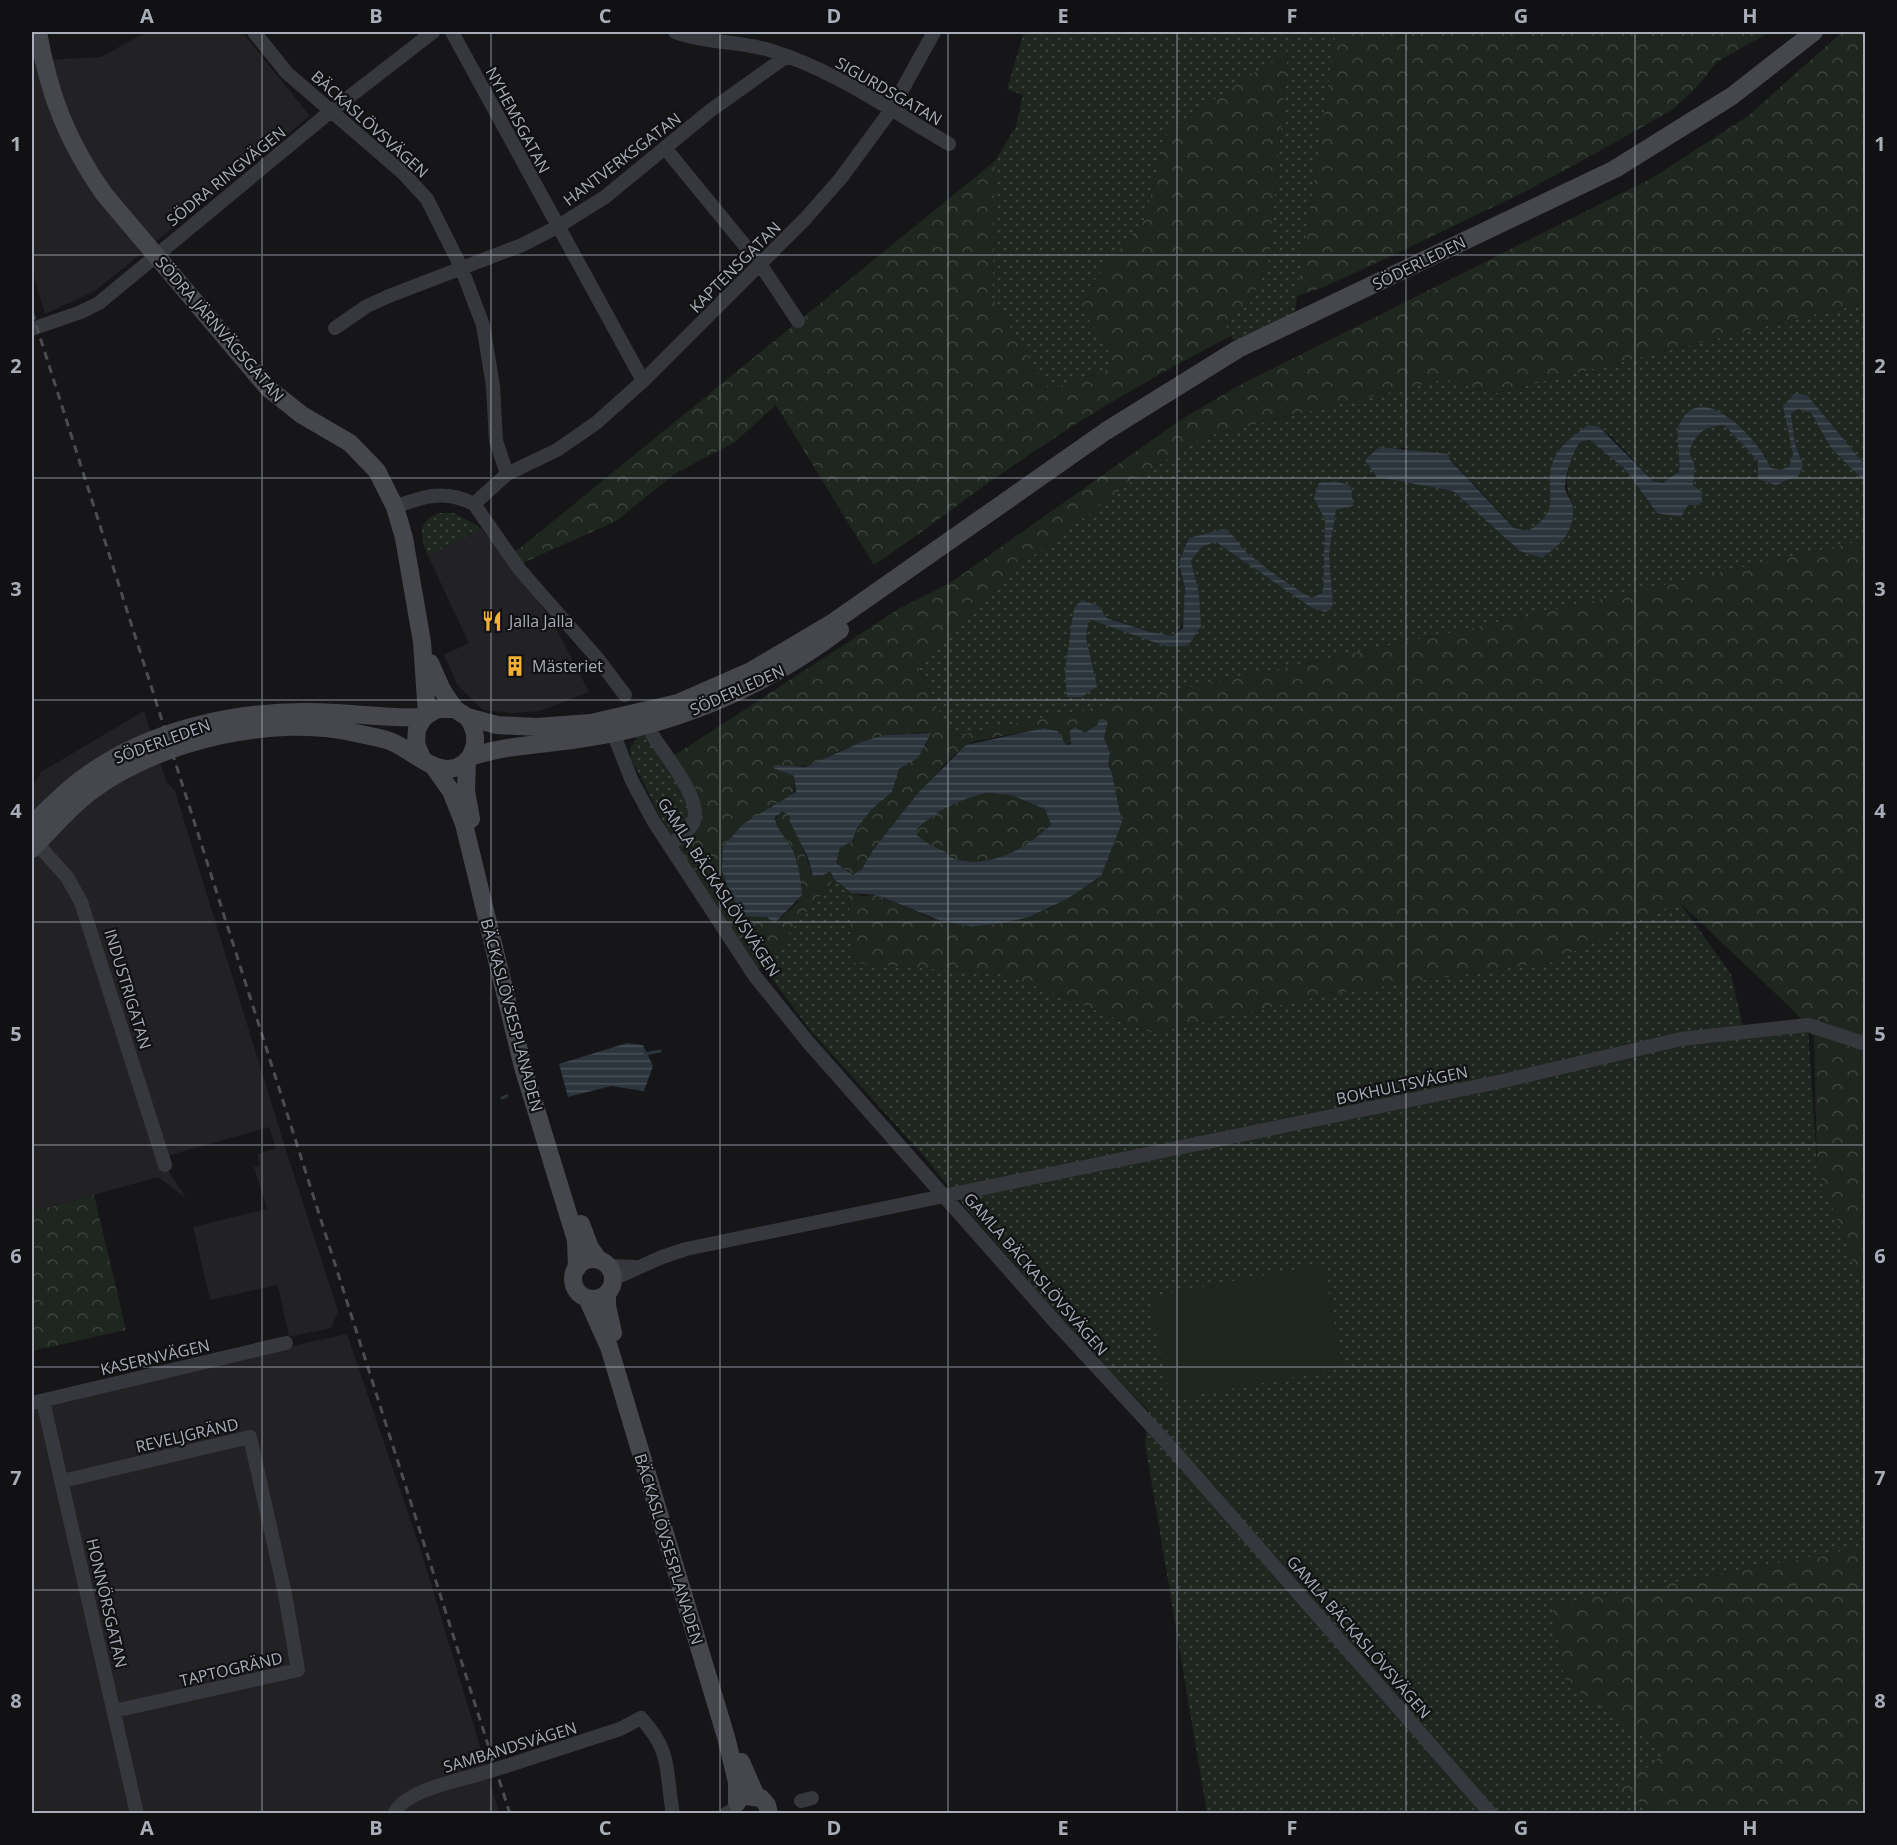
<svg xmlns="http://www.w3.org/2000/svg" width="1897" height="1845" viewBox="0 0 1897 1845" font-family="'Open Sans',sans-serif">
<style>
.built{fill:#222225}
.grass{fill:url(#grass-dots);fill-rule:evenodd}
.forest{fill:url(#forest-crowns)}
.garden{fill:#1e261f}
.water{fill:url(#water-rules);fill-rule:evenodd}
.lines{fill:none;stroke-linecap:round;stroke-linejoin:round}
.stream{stroke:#2c353c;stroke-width:3}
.street{stroke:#37383d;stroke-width:14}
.secondary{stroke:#45474d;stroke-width:18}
.rail{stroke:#4a4c52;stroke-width:3;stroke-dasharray:8 6;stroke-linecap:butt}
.street-bridge{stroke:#37383d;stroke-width:14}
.grid{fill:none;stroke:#a8adb8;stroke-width:1.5;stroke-opacity:0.55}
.labels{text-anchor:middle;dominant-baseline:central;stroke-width:4.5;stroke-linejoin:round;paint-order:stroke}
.street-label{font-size:16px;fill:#a8adb8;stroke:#111113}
.poi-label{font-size:16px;fill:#a8adb8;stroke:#111113;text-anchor:start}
.neatline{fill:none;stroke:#a8adb8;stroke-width:2}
.grid-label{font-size:20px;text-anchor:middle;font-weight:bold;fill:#a8adb8}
</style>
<defs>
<pattern id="grass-dots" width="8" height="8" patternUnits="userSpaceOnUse" patternTransform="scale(1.5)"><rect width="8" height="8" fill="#1e261f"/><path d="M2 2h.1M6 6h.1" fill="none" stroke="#3c433d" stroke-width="1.8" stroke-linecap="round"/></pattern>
<pattern id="forest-crowns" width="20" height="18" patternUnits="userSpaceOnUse" patternTransform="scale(1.5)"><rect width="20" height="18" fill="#1e261f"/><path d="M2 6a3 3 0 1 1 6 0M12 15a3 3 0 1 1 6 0" fill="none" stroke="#3c433d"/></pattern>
<pattern id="water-rules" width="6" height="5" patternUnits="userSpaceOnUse" patternTransform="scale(1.5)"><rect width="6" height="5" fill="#2c353c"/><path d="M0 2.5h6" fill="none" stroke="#485056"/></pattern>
</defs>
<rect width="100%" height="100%" fill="#161618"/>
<path class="built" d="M32 32 43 60 101 57 146 32H242L310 116 95 291 45 314 32 271Z
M481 528 551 618 589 692 540 711 514 713 483 710 458 686 444 655 469 643 428 556Z
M144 711 166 781 175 791 285 1147 338 1311 331 1328 289 1337 278 1285 210 1300 193 1227 267 1209 254 1167 260 1165 257 1154 276 1148 269 1127 167 1156 165 1165 186 1198 158 1177 32 1212V787L41 772Z
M347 1334 422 1554 486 1766 440 1787 489 1779 499 1813 32 1814V1403Z"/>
<path class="grass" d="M1024 32H1336L1293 325 1238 349 1224 322 1250 303 1268 264 1288 52 1168 130 1144 220 1076 303 1111 348 1109 369 1049 390 992 298 995 161 1016 126 1023 95 1007 89Z
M1865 304V465L1807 395 1783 406 1793 454 1789 466 1781 470 1771 468 1766 456 1701 407C1667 425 1683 440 1679 472L1662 483 1653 481 1611 436 1588 425C1575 435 1559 445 1553 461 1541 492 1566 508 1528 531L1515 528 1450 459 1448 454 1417 452 1402 447 1377 477 1453 491 1520 551 1572 504C1562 483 1568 462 1580 442L1590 440 1625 469 1657 513 1693 485 1695 465 1689 453C1696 433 1703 427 1724 425L1758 461V479C1783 488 1786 484 1803 465L1795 444 1791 413 1798 409 1811 413 1831 448 1865 482V540L1468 629 956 736 947 729 918 665 1014 570 1140 475 1206 436 1445 379 1492 394 1811 315ZM1314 498 1353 506 1336 510 1329 553 1333 605 1326 611 1312 608 1216 541 1203 546 1191 560 1199 594 1188 646 1168 647 1089 618 1086 638 1083 600 1099 606 1107 617 1150 632 1173 636C1194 618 1184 586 1179 562L1224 529C1238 537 1239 547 1250 555 1269 571 1290 586 1312 598L1323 591 1325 520Z
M439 513H454L481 528 428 556C420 537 417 521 439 513Z
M656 731 694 817 673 842 631 758 630 749 637 736Z
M834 879 848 891 854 963 1005 974 1153 1033 1330 994 1551 962 1679 902 1731 974 1744 1032 1808 1025 1817 1167 1860 1280 1865 1283V1547L1552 1605 1565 1682 1666 1753 1621 1789 1655 1813H1207L1145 1443 1149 1411 1088 1349 970 1213 924 1156 809 1029 762 965Z"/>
<path class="forest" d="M1336 32H1770L1717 62 1697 87 1672 110 1605 148 1530 189 1387 258 1324 287 1297 296Z
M1842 32H1865V304L1811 315 1492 394 1445 379 1206 436 1140 475 1014 570 918 666 947 729 956 736 1468 629 1865 540V1283L1860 1280 1817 1167 1814 1037 1796 1013 1679 902 1551 962 1330 994 1153 1033 1005 974 854 963 848 891 861 896 877 895 933 919 971 926 998 924 1029 917 1054 906 1098 879 1112 849 1122 823 1112 773 1108 765 1110 753 1104 738 1106 726 1098 723 1085 734 1071 735 1073 741 1066 745 1058 731 1045 728 971 742 947 761 928 786 918 793 873 850 862 869 853 875 836 863 840 848 852 841 857 828 872 809 892 792 899 769 909 764 927 743V732L886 735 864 741 830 755 814 765 773 768 794 776V795L770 807 762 916 777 922 798 902 778 826 775 823 778 814 786 813 790 815 813 876 824 875 829 871 834 879 754 975 670 845 694 817 669 759 900 608 950 583 1182 419 1240 385 1652 178 1748 116Z
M1288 51 1268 264 1250 303 1224 322 1231 336C1159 373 1090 413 1023 459 972 493 925 531 874 565L776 405 735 442 676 473 616 521 518 565 514 553 995 161 992 298 1049 390 1109 369 1111 348 1076 303 1144 220 1168 130Z
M987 793 1011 795 1045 809 1051 825C1026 850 991 869 955 859 950 857 948 853 944 851 932 846 926 843 917 835V829C937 810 960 799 987 793Z
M94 1195 126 1330 32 1351V1212Z
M1865 1547V1813H1655L1620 1789 1665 1753 1565 1682 1552 1605Z"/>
<path class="garden" d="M1323 1264 1343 1368 1170 1400 1149 1297Z"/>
<path class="water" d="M1794 394 1807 395 1865 465V482L1831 448 1811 413 1798 409 1791 414 1795 444 1803 465 1799 475 1776 485 1758 479V461L1724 425C1703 427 1696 433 1689 453L1695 465 1693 485 1703 493 1700 505H1688L1681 517 1657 513 1625 469 1590 440 1580 442C1572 454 1566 472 1565 487 1565 493 1570 498 1572 504 1577 529 1561 545 1542 558L1520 551 1453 491 1377 477 1365 460 1379 447 1448 454 1450 460 1514 528 1528 531C1566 508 1541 491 1553 461 1559 445 1575 435 1588 425L1599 427 1653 481 1662 483 1679 472C1681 459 1675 434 1679 425 1701 375 1761 443 1771 468L1781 470 1789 466 1793 454 1783 406Z
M1335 481 1351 486 1353 506 1336 510 1329 553 1333 605 1326 612 1312 608 1216 542 1203 546 1191 560 1199 594 1201 626 1188 646 1168 647 1089 619 1086 638 1097 686 1082 697H1067L1065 670 1074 608 1082 600 1099 606 1107 618 1150 632 1173 636 1183 628 1185 589 1179 562 1189 538 1224 529C1238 537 1239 547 1250 555 1269 571 1290 586 1312 598L1323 592 1325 520 1314 498 1319 483Z
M1105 719 1107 725 1104 738 1110 753 1108 765 1112 773 1122 823 1101 876 1067 899 1029 917 998 924 971 926 941 921 877 895 851 893 834 879 830 871 824 875 813 876 808 858 790 822V815L782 812 775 817C775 828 788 840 793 851 799 866 801 880 802 895L775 923 766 917 746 916 731 896 722 870 723 847 743 824 796 792 794 776 773 768 775 765 805 767 864 741 886 735 931 733 918 758 899 769 892 792 872 809 857 828 852 841 840 848 836 863 853 875 862 869 873 850 918 793 966 745 1044 728 1058 731 1066 745 1071 744 1070 731 1075 727 1085 733ZM987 793 1011 795 1045 809 1051 825C1025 849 991 869 955 859 950 857 948 853 944 851 932 846 926 843 917 835V829C937 810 960 799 987 793Z
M627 1043 643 1045 653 1066 644 1091 611 1086 568 1097 559 1064Z"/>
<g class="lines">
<path class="stream" d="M645 1054 660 1051
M502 1098 507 1096"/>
<path class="street" d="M254 32 287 73 403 173 427 199 461 267 483 325 493 386 496 441 507 474
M452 32 643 381
M675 32C704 43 739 41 769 50 835 70 890 110 949 144
M665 148 760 264 798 321
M335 328 367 306 389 296 522 245 557 227 605 197 711 110 787 56
M32 329 81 312 99 303 331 111 433 32
M474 504 507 474 557 450 596 423 643 381 805 219 841 178 891 110 934 32
M474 504 520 570 598 659 625 695
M395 507C424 496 445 489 474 504
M610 725 632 781 654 822 754 975 808 1042 1056 1323 1168 1444 1491 1814
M653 736C665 755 704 801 693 823 689 832 678 838 670 845
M32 838 67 877 81 902 165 1165
M608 1266 636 1267
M613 1279 662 1257 686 1249 1503 1081 1681 1039 1808 1025 1866 1044
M43 1401 137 1814
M32 1403 286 1343
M62 1481 250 1437 285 1594 298 1670 114 1711
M506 1766 620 1729 641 1718C673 1753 665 1771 673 1814
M801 1801 812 1798
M394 1814C405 1789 462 1780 487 1772
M726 1814 734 1809"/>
<path class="secondary" d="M38 32C49 95 67 141 104 194L268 388 302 415 350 443 377 471 395 507 404 538 422 642 427 715
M430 663 442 690 455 709
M470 757C508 744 547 745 586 738 679 723 764 687 840 630
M422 758 416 744 417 729 424 717 437 709H455L467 717 497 725 537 727 591 723 678 703 751 671 832 623 1106 431 1238 349 1615 169 1732 96 1814 32
M467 760 466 791 471 819
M434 767 451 791 464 824 523 1067 576 1240 577 1268
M32 825C50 806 70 786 93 771 154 729 237 711 310 712 348 712 386 719 424 717
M32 849C52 828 71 806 94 789 161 740 276 714 356 733 368 736 381 737 392 742 409 749 431 770 449 769 476 766 482 736 467 717
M581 1224 590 1248 599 1260
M573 1279a20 20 0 1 1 40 0a20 20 0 1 1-40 0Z
M607 1293V1306L613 1333
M587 1298 609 1347 726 1737 737 1782V1803
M741 1762 756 1796
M746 1796 761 1798 767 1805 769 1814"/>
<path class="rail" d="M32 312 510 1814"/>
<path class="street-bridge" d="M487 1772 506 1766"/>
</g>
<path class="grid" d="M262 32V1814M491 32V1814M720 32V1814M948 32V1814M1177 32V1814M1406 32V1814M1635 32V1814M32 255H1866M32 478H1866M32 700H1866M32 922H1866M32 1145H1866M32 1367H1866M32 1590H1866"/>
<defs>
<g id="restaurant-bare" transform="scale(1.62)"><path d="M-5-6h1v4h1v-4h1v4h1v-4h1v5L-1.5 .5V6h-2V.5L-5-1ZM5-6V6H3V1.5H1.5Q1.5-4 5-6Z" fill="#f2b134" stroke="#111113" stroke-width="2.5" paint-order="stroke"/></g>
<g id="building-bare" transform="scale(1.62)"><path d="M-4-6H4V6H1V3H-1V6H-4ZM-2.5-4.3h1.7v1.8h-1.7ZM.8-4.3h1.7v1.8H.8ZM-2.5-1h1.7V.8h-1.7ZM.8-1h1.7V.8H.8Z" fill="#f2b134" stroke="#111113" stroke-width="2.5" paint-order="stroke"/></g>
</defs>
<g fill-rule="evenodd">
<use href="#restaurant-bare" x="492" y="621"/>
<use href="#building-bare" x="515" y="666"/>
</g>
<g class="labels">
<g class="street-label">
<text transform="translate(889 91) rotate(30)">SIGURDSGATAN</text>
<text transform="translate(518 120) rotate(62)">NYHEMSGATAN</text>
<text transform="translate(370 124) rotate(42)">BÄCKASLÖVSVÄGEN</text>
<text transform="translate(622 159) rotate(-37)">HANTVERKSGATAN</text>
<text transform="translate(226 176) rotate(-39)">SÖDRA RINGVÄGEN</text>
<text transform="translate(1419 263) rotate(-26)">SÖDERLEDEN</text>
<text transform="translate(735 267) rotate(-45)">KAPTENSGATAN</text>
<text transform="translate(220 329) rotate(49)">SÖDRA JÄRNVÄGSGATAN</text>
<text transform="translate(737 690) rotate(-24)">SÖDERLEDEN</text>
<text transform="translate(162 741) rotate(-20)">SÖDERLEDEN</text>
<text transform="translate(719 887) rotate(57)">GAMLA BÄCKASLÖVSVÄGEN</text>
<text transform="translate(128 989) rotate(73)">INDUSTRIGATAN</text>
<text transform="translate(512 1015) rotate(75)">BÄCKASLÖVSESPLANADEN</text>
<text transform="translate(1402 1085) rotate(-12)">BOKHULTSVÄGEN</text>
<text transform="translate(1036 1274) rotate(49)">GAMLA BÄCKASLÖVSVÄGEN</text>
<text transform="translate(155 1357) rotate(-13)">KASERNVÄGEN</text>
<text transform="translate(187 1435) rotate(-13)">REVELJGRÄND</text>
<text transform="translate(669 1549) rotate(73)">BÄCKASLÖVSESPLANADEN</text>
<text transform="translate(107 1603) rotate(77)">HONNÖRSGATAN</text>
<text transform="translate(1359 1637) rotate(49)">GAMLA BÄCKASLÖVSVÄGEN</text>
<text transform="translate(231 1669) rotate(-13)">TAPTOGRÄND</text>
<text transform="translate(510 1747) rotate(-17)">SAMBANDSVÄGEN</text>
</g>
<g class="poi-label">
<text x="509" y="621">Jalla Jalla</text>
<text x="532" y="666">Mästeriet</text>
</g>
</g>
<rect width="1897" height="1845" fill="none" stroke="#111113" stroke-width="66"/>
<rect x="33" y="33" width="1831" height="1779" class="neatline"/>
<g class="grid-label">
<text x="147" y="23">A</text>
<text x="376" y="23">B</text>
<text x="605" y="23">C</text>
<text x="834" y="23">D</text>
<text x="1063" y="23">E</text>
<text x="1292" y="23">F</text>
<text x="1521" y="23">G</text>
<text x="1750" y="23">H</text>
<text x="16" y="151">1</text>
<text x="1880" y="151">1</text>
<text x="16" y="373">2</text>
<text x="1880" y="373">2</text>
<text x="16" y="596">3</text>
<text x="1880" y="596">3</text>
<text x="16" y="818">4</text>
<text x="1880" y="818">4</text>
<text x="16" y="1041">5</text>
<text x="1880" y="1041">5</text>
<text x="16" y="1263">6</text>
<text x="1880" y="1263">6</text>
<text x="16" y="1485">7</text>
<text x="1880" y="1485">7</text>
<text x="16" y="1708">8</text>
<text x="1880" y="1708">8</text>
<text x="147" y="1835">A</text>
<text x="376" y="1835">B</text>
<text x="605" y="1835">C</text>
<text x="834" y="1835">D</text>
<text x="1063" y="1835">E</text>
<text x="1292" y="1835">F</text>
<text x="1521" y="1835">G</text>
<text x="1750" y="1835">H</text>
</g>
</svg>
